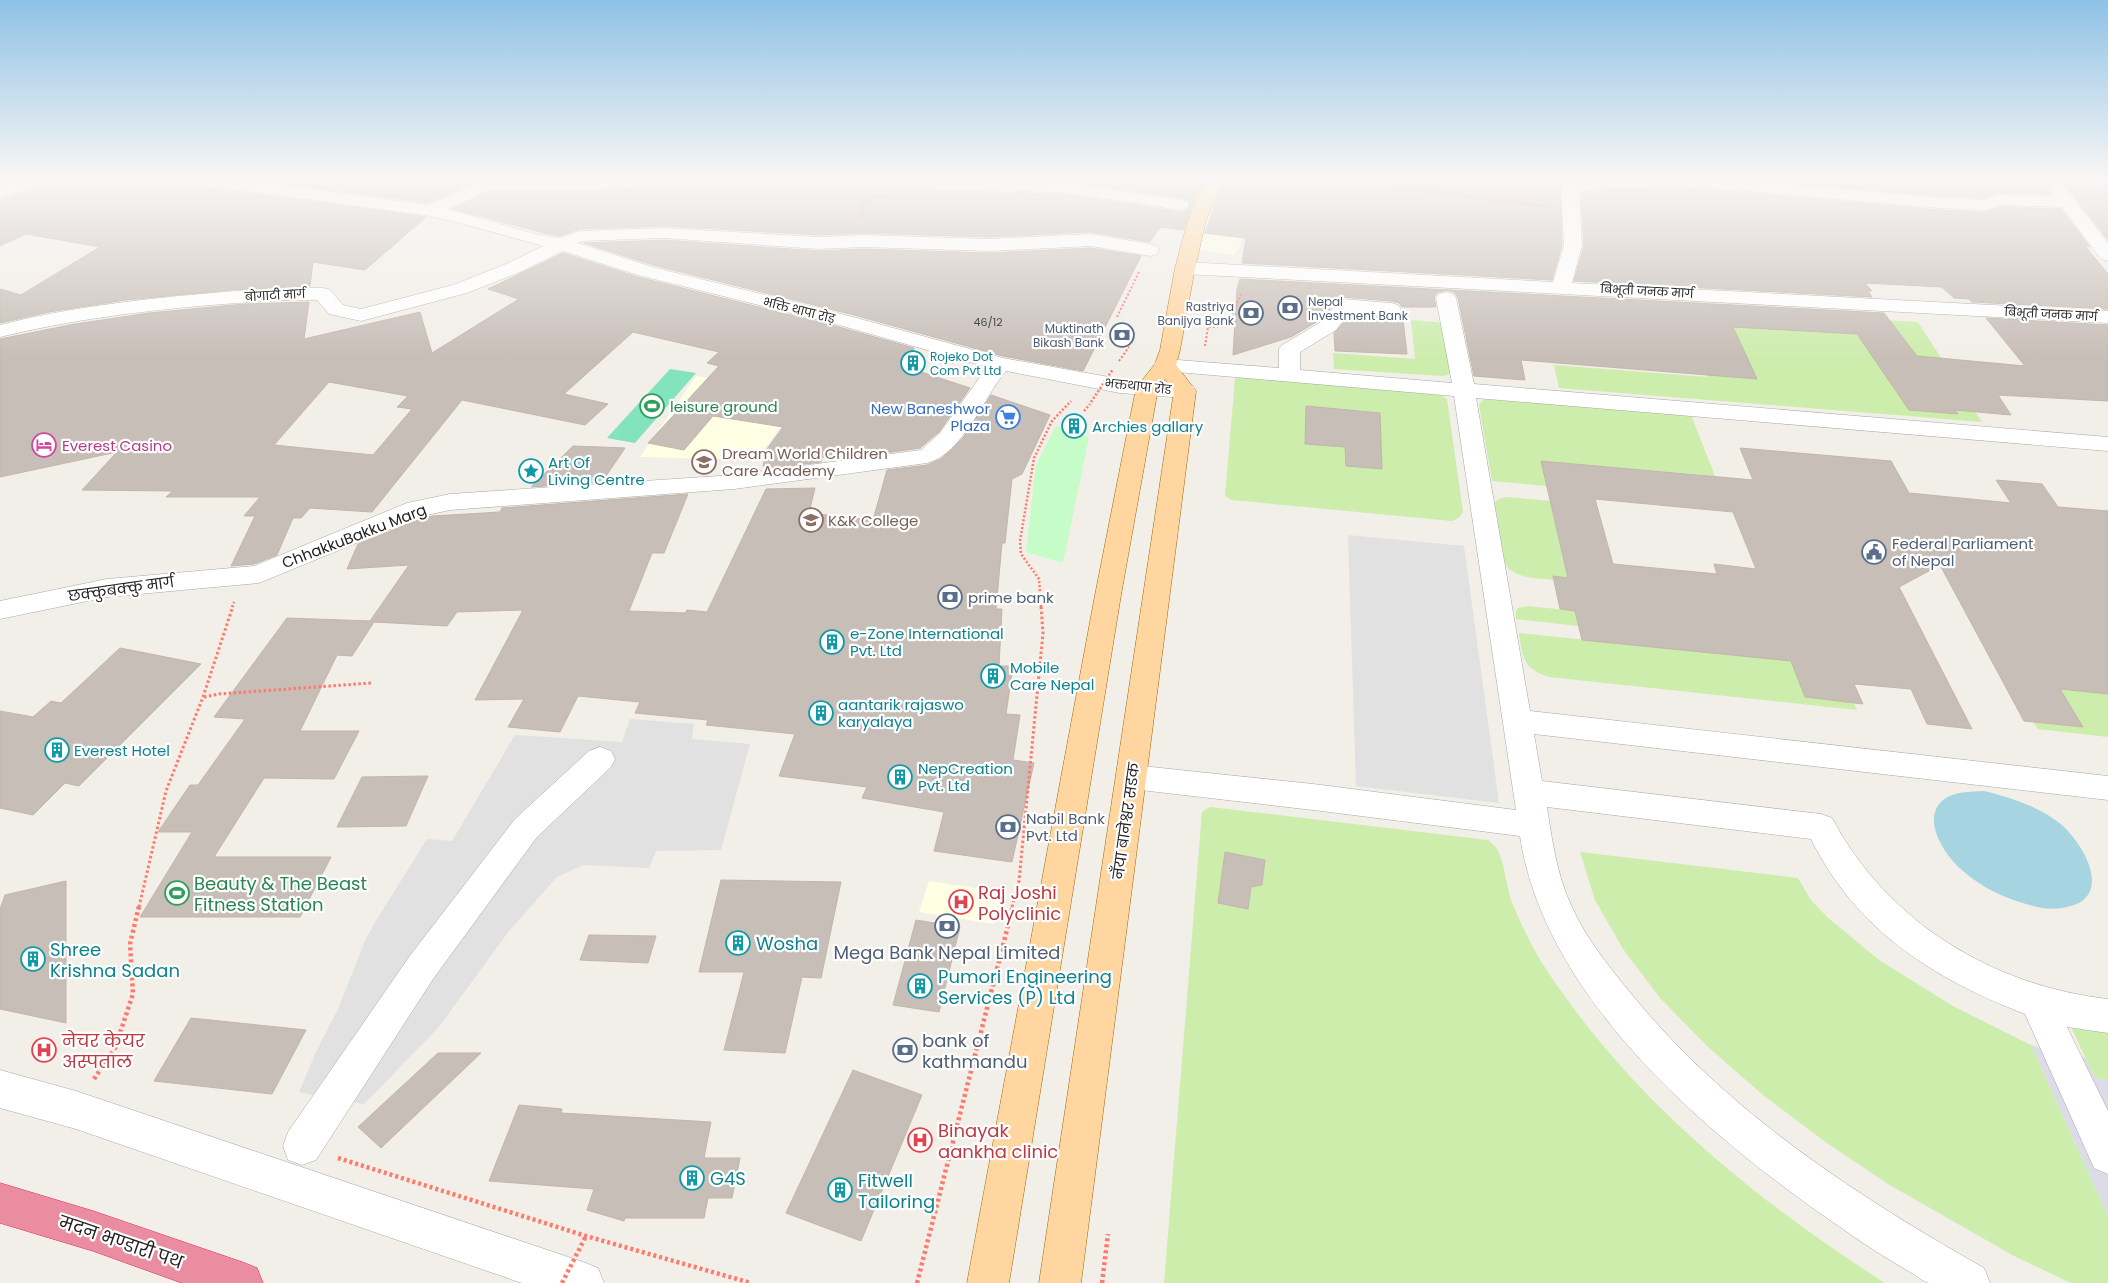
<svg xmlns="http://www.w3.org/2000/svg" width="2108" height="1283" viewBox="0 0 2108 1283" font-family="Poppins,'Noto Sans Devanagari',sans-serif">
<style>
.education{fill:#ffffe4}
.grass{fill:#cdedad}
.park{fill:#c5fcc8}
.pitch{fill:#83e3bd}
.parking{fill:#e1e1e1}
.plaza{fill:#dcdce8}
.water{fill:#a7d4e1}
.building{fill:#c7beb7;stroke:#c4b5a9;fill-rule:evenodd}
.lines{fill:none;stroke-linecap:round;stroke-linejoin:round}
.minor-casing{stroke:#a8a8a8;stroke-width:1}
.major-casing{stroke:#9f6800;stroke-width:1}
.highway-casing{stroke:#e32266;stroke-width:1}
.path-far3{stroke:#ff796c;stroke-width:2;stroke-dasharray:2 2;stroke-linecap:butt}
.path-far2{stroke:#ff796c;stroke-width:2.5;stroke-dasharray:2 2;stroke-linecap:butt}
.path-far1{stroke:#ff796c;stroke-width:3;stroke-dasharray:2.5 2.5;stroke-linecap:butt}
.path{stroke:#ff796c;stroke-width:4.5;stroke-dasharray:3 3;stroke-linecap:butt}
.minor{fill:#fff;fill-rule:evenodd}
.major{fill:#ffd5a0;fill-rule:evenodd}
.highway{fill:#eb8da0;fill-rule:evenodd}
.path-bridge-far1{stroke:#ff796c;stroke-width:2.5;stroke-dasharray:2 2;stroke-linecap:butt}
.path-bridge{stroke:#ff796c;stroke-width:4.5;stroke-dasharray:3 3;stroke-linecap:butt}
.labels{text-anchor:middle;dominant-baseline:central;stroke-width:4.5;stroke-linejoin:round;paint-order:stroke}
.far-number-label{font-size:11px;fill:#4a4846}
.far-street-label{font-size:12px;fill:#212121;stroke:#fff}
.far-service-label{font-size:12px;fill:#4e5e75;stroke:#fff;text-anchor:end}
.far-culture-label{font-size:12px;fill:#0d838f;stroke:#fff;text-anchor:start}
.leisure-label{font-size:15px;fill:#27864d;stroke:#fff;text-anchor:start}
.shop-label{font-size:15px;fill:#366cbe;stroke:#fff;text-anchor:end}
.culture-label{font-size:15px;fill:#0d838f;stroke:#fff;text-anchor:start}
.hotel-label{font-size:15px;fill:#b23c85;stroke:#fff;text-anchor:start}
.education-label{font-size:15px;fill:#785e54;stroke:#fff;text-anchor:start}
.street-label{font-size:15px;fill:#212121;stroke:#fff}
.service-label{font-size:15px;fill:#4e5e75;stroke:#fff;text-anchor:start}
.near-leisure-label{font-size:18px;fill:#27864d;stroke:#fff;text-anchor:start}
.near-health-label{font-size:18px;fill:#be3a42;stroke:#fff;text-anchor:start}
.near-culture-label{font-size:18px;fill:#0d838f;stroke:#fff;text-anchor:start}
.near-service-label{font-size:18px;fill:#4e5e75;stroke:#fff}
.near-street-label{font-size:18px;fill:#212121;stroke:#fff}
</style>
<rect width="100%" height="100%" fill="#f2eee8"/>
<path class="education" d="M1198 233 1242 239 1235 255 1191 249Z
M696 376 804 395 756 460 640 457Z
M929 881 1001 892 994 924 919 912Z"/>
<path class="grass" d="M1699 310 1918 322 1982 422 1559 388 1554 365 1707 377 1694 339Z
M1411 320 1445 323 1454 373 1443 376 1334 369 1333 353 1415 359Z
M1241 377 1436 393 1447 399 1463 512 1460 517 1452 521 1232 500 1225 496 1235 379Z
M1488 398 1691 415 1715 476 1542 461 1547 486 1492 481 1479 405 1483 400Z
M1505 497 1551 501 1568 578 1554 577V580C1536 578 1513 579 1504 562L1494 504 1497 500Z
M1528 606 1575 611 1579 626 1516 619V611L1518 608Z
M1519 633 1791 661 1805 697 1854 703 1857 710 1549 677C1523 669 1523 658 1519 633Z
M2060 689 2108 694V737L2038 729 2033 722 2082 727Z
M1210 807 1488 840C1491 843 1496 846 1498 851 1506 868 1506 888 1513 905 1522 926 1533 950 1546 969 1631 1099 1755 1200 1885 1283H1164L1202 812Z
M1580 852 1798 878 1811 900 1827 917 1879 960 1953 1006 2031 1045 2108 1216V1283H2071L2014 1256 1888 1184 1824 1141 1763 1095 1708 1047 1660 998 1623 949 1595 900Z
M2070 1025 2108 1030V1080L2095 1078Z"/>
<path class="park" d="M1056 426 1089 437 1063 563 1026 552 1036 465Z"/>
<path class="pitch" d="M670 369 696 373 635 443 607 438Z"/>
<path class="parking" d="M1348 535 1464 546 1499 803 1356 786Z
M630 719 694 724 692 739 750 744 721 850 656 851 649 868 583 865 557 877 509 931 438 1028 364 1104 299 1092 316 1052 338 1009 365 941 374 924 427 839 452 841 515 735 622 742Z"/>
<path class="plaza" d="M2031 1045 2054 1053 2086 1058 2095 1078 2108 1080V1216Z"/>
<path class="water" d="M1984 791C2012 798 2041 807 2063 826 2082 844 2108 886 2079 903 2068 908 2054 910 2042 908 2013 902 1986 891 1963 871 1946 857 1920 820 1943 800 1954 791 1971 792 1984 791Z"/>
<path class="building" d="M56 177H174L178 183 184 184 426 217 365 270 313 262 310 286 231 290 125 300 49 312 0 323V289L21 295 100 247 26 234 0 246V199L53 183Z
M235 177H598L536 179 487 177 428 203Z
M658 177H897L901 183 938 191 1061 194 1180 212 1186 211 1190 206 1186 199 1061 180 962 177H1123L1201 185 1183 230 1160 227 1150 242 1091 232 990 237 863 233 819 235 664 226 579 229 560 236 544 233 453 209 490 191 580 192 630 188 654 183Z
M1231 177H1328L1394 181V177H1591L1564 182 1560 187 1562 245 1552 280 1242 263 1246 238 1205 233 1222 187H1229Z
M1727 177H2038L2050 194 1997 193 1984 198 1939 196Z
M2059 177H2108V240Z
M1681 187 1939 210 1987 212 2000 207 2061 209 2090 247 2085 246 2108 274V309L1972 302 1969 299 1954 298 1942 287 1865 283 1872 291H1868L1872 297 1574 281 1584 245 1581 193 1607 188Z
M664 240 819 251 863 249 990 253 1091 248 1141 256 1083 371 1003 356 854 315 653 265 584 243Z
M563 253 638 277 839 327 914 348 909 368 970 388 939 432 920 448 878 454 822 457 821 462 772 468 763 466 767 449 783 427 713 416 684 450 648 443 719 366 707 363 719 352 633 332 564 394 608 404 585 425 462 400 372 512 310 508 301 518H293L277 555 254 564 231 566 255 516H244L260 497H166L173 491 82 490 117 452 0 477V339L75 324 149 313 244 304 309 302 304 339 420 312 432 353 519 299 488 289ZM329 382 408 396 397 407 412 409 373 455 274 445Z
M1240 279 1884 313 1917 356 2025 366 1986 318 2108 325V401L1998 395 2011 415 1955 410 1958 414 1909 410 1857 334 1733 327 1757 379 1521 360 1525 380 1474 376 1458 298 1454 292 1447 290 1438 292 1434 297 1436 307H1402L1399 303 1391 301 1343 297 1335 299 1328 312 1320 320 1291 337 1233 355 1237 289Z
M1402 311 1407 354 1335 351 1334 333 1351 314 1391 317 1399 315Z
M991 395 1050 415 1022 474 1012 479 1005 543H1002L996 609H1002L999 666H1013L1006 714 1020 715 1013 760 1034 763 1012 862 934 851 944 812 862 798 867 787 779 776 795 734 706 725 708 720 635 713 640 702 578 696 560 732 508 727 524 699 475 700 523 610 457 612 447 626 374 622 352 656 337 655 300 731H359L334 779 264 778 214 857H331L300 917H140L192 832H158L190 785H198L245 719 214 717 287 618 370 621 409 565 347 569 358 544 423 518 433 516 500 512 502 508 688 494 664 553H652L629 611 685 613 687 610 707 612 766 489 815 488 809 513 873 520 887 470 927 465 941 459 963 438Z
M1306 406 1380 413 1382 469 1346 466 1345 447 1305 444Z
M573 446 625 448 602 482 531 487Z
M1740 448 1891 461 1909 493 2011 503 1996 480 2042 484 2058 507 2108 511V694L2060 689 2083 727 2024 721 1940 565 1899 587 1972 729 1927 724 1911 689 1854 684 1863 704 1805 697 1791 661 1582 640 1575 611 1560 609 1553 576 1568 578 1541 461 1753 480ZM1595 499 1733 512 1756 569 1714 564 1717 574 1613 564Z
M120 648 201 664 79 786 65 783 33 815 0 808V711L33 717 51 701 61 703Z
M428 776 406 826 337 827 362 777Z
M1225 852 1265 860 1262 885 1251 887 1248 909 1218 903Z
M721 880 841 882 821 978 802 977 785 1053 724 1050 744 972H699Z
M66 881V1023L0 1009V909L5 895Z
M916 920 960 927 939 1012 893 1005Z
M589 935 656 936 648 963 580 960Z
M191 1018 306 1030 272 1094 154 1081Z
M438 1053H481L381 1148 358 1127Z
M853 1070 922 1095 861 1241 786 1213Z
M519 1105 562 1109 561 1113 711 1122 704 1158H740L732 1198H708L704 1218H625L624 1221 587 1210 594 1189 489 1181Z"/>
<g class="lines">
<g class="minor-casing">
<path id="minor" d="M29 177H54L52 181 0 197V186Z
M176 177H221L428 205 487 179 536 181 656 177 654 181 630 186 580 190 490 189 448 209 535 234 560 238 579 231 664 228 819 237 863 235 990 239 1091 234 1150 244 1157 246 1159 250 1157 254 1150 256 1091 246 990 251 863 247 819 249 664 238 582 241 578 243 652 267 853 317 1003 358 1120 379 1185 384 1193 386 1196 391 1193 396 1185 398 1120 393 1006 371C983 398 963 454 927 463L734 489 450 510 422 516 259 583 107 597 0 619V601L107 579 254 566 407 503 450 494 734 475 921 450 940 433 987 367 839 325 638 275 563 251 520 272 467 293 361 321 329 314 317 300C278 299 239 303 199 306 132 312 66 321 0 337V325C66 308 133 300 201 294 241 290 282 288 323 288L330 290 343 305 361 309 453 285 506 264 543 246 460 223 430 216 184 182 178 181Z
M899 177 1061 182 1180 200 1186 201 1189 205 1186 209 1180 210 1061 192 938 189 901 181Z
M1601 177H1705L1939 198 1984 200 1997 195 2054 196 2040 177H2057L2108 243V261L2101 259 2062 207 2000 205 1987 210 1939 208 1681 185 1607 186 1579 191 1582 245 1572 283 2108 311V323L1185 274 1178 272 1175 268 1178 264 1185 262 1553 282 1564 245 1561 188 1564 184Z
M1446 292 1453 294 1456 298 1474 384 2108 437V451L1476 398 1530 711 2108 776V800L1534 734 1542 781 1821 814 1832 818C1887 922 1993 986 2108 999V1033L2067 1027 2108 1111V1174L2094 1168 2025 1014C1932 978 1856 930 1811 839L1547 807C1552 840 1557 875 1571 905 1586 939 1610 968 1633 996 1728 1112 1855 1195 1984 1268L1990 1283C1973 1283 1945 1283 1929 1283 1923 1282 1916 1275 1910 1272 1886 1258 1862 1243 1840 1227 1711 1139 1544 999 1520 836L1313 810 1132 789 1121 786 1117 777 1121 768 1132 765 1313 784 1516 810 1454 396 1165 371 1157 370 1154 365 1157 360 1165 359 1279 368V349L1282 345 1321 322 1330 313 1336 301 1343 299 1391 303 1398 305 1401 309 1398 313 1391 315 1350 312 1336 330 1300 352V370L1452 383 1436 298 1439 294Z
M600 747 611 751 615 759 611 767 537 837 433 979 316 1160 302 1165 288 1160 283 1146 288 1132 409 957 515 819 589 751Z
M0 1070 76 1091 583 1262 598 1268 604 1283H522L76 1129 0 1108Z"/>
</g>
<g class="major-casing">
<path id="major" d="M1206 177H1222L1218 194 1206 220 1195 268 1180 350 1176 365 1196 391 1081 1283H1039L1174 391 1165 379 1158 389 1121 595 1009 1283H967L1095 595 1136 388 1155 364 1160 350 1175 268 1188 220 1200 194Z"/>
</g>
<g class="highway-casing">
<path id="highway" d="M0 1183 93 1211 242 1262 257 1268 263 1283H182L93 1251 0 1223Z"/>
</g>
<path class="path-far3" d="M1359 177 1383 179 1392 187 1546 206
M864 218 861 209 870 196H893
M1117 317 1139 272
M1205 346 1208 327 1228 326 1241 294
M1119 361 1129 347"/>
<path class="path-far2" d="M1084 411 1090 404
M232 607 234 602
M1041 607 1039 579 1021 554 1020 541 1034 458 1052 421 1071 401"/>
<path class="path-far1" d="M204 697 219 694 371 683
M139 907 166 791 203 697 233 606
M1012 907 1019 881 1043 633 1041 606"/>
<path class="path" d="M94 1079 115 1048 133 994 130 944 139 906
M338 1158 586 1236 751 1283
M917 1283 1013 906
M1102 1283 1108 1234"/>
<use href="#minor" class="minor"/>
<use href="#major" class="major"/>
<use href="#highway" class="highway"/>
<path class="path-bridge-far1" d="M1091 402 1113 369"/>
<path class="path-bridge" d="M562 1283 586 1236"/>
</g>
<linearGradient id="sky" x2="0" y2="1"><stop stop-color="#8ec1e5"/><stop offset="0.5" stop-color="#f9f7f5"/><stop offset="1" stop-color="#f9f7f5" stop-opacity="0"/></linearGradient>
<rect width="2108" height="357" fill="url(#sky)"/>
<defs>
<g id="bank-ring" transform="scale(1.25)"><circle r="9.5" fill="#fff" stroke="#5c6f8a" stroke-width="1.5"/><path d="M-6-4H6V4H-6ZM0-2.3a2.3 2.3 0 1 0 0 4.6a2.3 2.3 0 1 0 0-4.6Z" fill="#5c6f8a"/></g>
<g id="building-ring" transform="scale(1.25)"><circle r="9.5" fill="#fff" stroke="#0f9aa8" stroke-width="1.5"/><path d="M-4-6H4V6H1V3H-1V6H-4ZM-2.5-4.3h1.7v1.8h-1.7ZM.8-4.3h1.7v1.8H.8ZM-2.5-1h1.7V.8h-1.7ZM.8-1h1.7V.8H.8Z" fill="#0f9aa8"/></g>
<g id="stadium-ring" transform="scale(1.25)"><circle r="9.5" fill="#fff" stroke="#2e9e5b" stroke-width="1.5"/><path d="M0-5a6.5 5 0 1 0 0 10a6.5 5 0 1 0 0-10ZM-3.5-1.8h7v3.6h-7Z" fill="#2e9e5b"/></g>
<g id="supermarket-ring" transform="scale(1.25)"><circle r="9.5" fill="#fff" stroke="#3f7fe0" stroke-width="1.5"/><path d="M-6-5.5h2.5l.6 2H6L4.5 2H-2.5L-4.4-4H-6ZM-1.5 3.2a1.3 1.3 0 1 0 .1 0ZM3 3.2a1.3 1.3 0 1 0 .1 0Z" fill="#3f7fe0"/></g>
<g id="hotel-ring" transform="scale(1.25)"><circle r="9.5" fill="#fff" stroke="#d1479c" stroke-width="1.5"/><path d="M-6-4.5h1.5V1H6V5H4.5V3h-9V5H-6ZM-4 0a1.8 1.8 0 1 1 3.6 0ZM.5 0V-2.5h3Q6-2.5 6 0Z" fill="#d1479c"/></g>
<g id="school-ring" transform="scale(1.25)"><circle r="9.5" fill="#fff" stroke="#8d6e63" stroke-width="1.5"/><path d="M0-5L7-2L0 1L-7-2ZM-4 1L0 2.5L4 1V4Q0 6-4 4Z" fill="#8d6e63"/></g>
<g id="sight-ring" transform="scale(1.25)"><circle r="9.5" fill="#fff" stroke="#0f9aa8" stroke-width="1.5"/><path d="M0-6L1.8-2.2L6-1.7L2.9 1.2L3.7 5.4L0 3.3L-3.7 5.4L-2.9 1.2L-6-1.7L-1.8-2.2Z" fill="#0f9aa8"/></g>
<g id="university-ring" transform="scale(1.25)"><circle r="9.5" fill="#fff" stroke="#8d6e63" stroke-width="1.5"/><path d="M0-5L7-2L0 1L-7-2ZM-4 1L0 2.5L4 1V4Q0 6-4 4Z" fill="#8d6e63"/></g>
<g id="civic-ring" transform="scale(1.25)"><circle r="9.5" fill="#fff" stroke="#5c6f8a" stroke-width="1.5"/><path d="M-.6-6.5H3V-4.5H.6V-3L4-1V1h2V6H-6V1h2V-1L-.6-3ZM-1.2 2.5V6h2.4V2.5Z" fill="#5c6f8a"/></g>
<g id="hospital-ring" transform="scale(1.25)"><circle r="9.5" fill="#fff" stroke="#e0444e" stroke-width="1.5"/><path d="M-5-5h3v3.5h4V-5h3V5h-3V1.5h-4V5h-3Z" fill="#e0444e"/></g>
</defs>
<g fill-rule="evenodd">
<use href="#bank-ring" x="1290" y="308"/>
<use href="#bank-ring" x="1251" y="313"/>
<use href="#bank-ring" x="1122" y="335"/>
<use href="#building-ring" x="913" y="363"/>
<use href="#stadium-ring" x="652" y="406"/>
<use href="#supermarket-ring" x="1008" y="417"/>
<use href="#building-ring" x="1074" y="426"/>
<use href="#hotel-ring" x="44" y="445"/>
<use href="#school-ring" x="704" y="462"/>
<use href="#sight-ring" x="531" y="471"/>
<use href="#university-ring" x="811" y="520"/>
<use href="#civic-ring" x="1874" y="552"/>
<use href="#bank-ring" x="950" y="597"/>
<use href="#building-ring" x="832" y="642"/>
<use href="#building-ring" x="993" y="676"/>
<use href="#building-ring" x="821" y="713"/>
<use href="#building-ring" x="57" y="750"/>
<use href="#building-ring" x="900" y="777"/>
<use href="#bank-ring" x="1008" y="827"/>
<use href="#stadium-ring" x="177" y="893"/>
<use href="#hospital-ring" x="961" y="902"/>
<use href="#bank-ring" x="947" y="926"/>
<use href="#building-ring" x="738" y="943"/>
<use href="#building-ring" x="33" y="959"/>
<use href="#building-ring" x="920" y="986"/>
<use href="#hospital-ring" x="44" y="1050"/>
<use href="#bank-ring" x="905" y="1050"/>
<use href="#hospital-ring" x="920" y="1140"/>
<use href="#building-ring" x="692" y="1178"/>
<use href="#building-ring" x="840" y="1190"/>
</g>
<g class="labels">
<g class="far-number-label">
<text x="988" y="322">46/12</text>
</g>
<g class="far-street-label">
<text transform="translate(1647 291) rotate(3)">बिभूती जनक मार्ग</text>
<text transform="translate(275 295) rotate(-3)">बोगाटी मार्ग</text>
<text transform="translate(799 310) rotate(14)">भक्ति थापा रोड़</text>
<text transform="translate(2051 314) rotate(3)">बिभूती जनक मार्ग</text>
<text transform="translate(1138 386) rotate(6)">भक्तथापा रोड</text>
</g>
<g class="far-service-label">
<text x="1308" y="301" text-anchor="start">Nepal<tspan x="1308" dy="14">Investment Bank</tspan></text>
<text x="1234" y="306">Rastriya<tspan x="1234" dy="14">Banijya Bank</tspan></text>
<text x="1104" y="328">Muktinath<tspan x="1104" dy="14">Bikash Bank</tspan></text>
</g>
<g class="far-culture-label">
<text x="930" y="356">Rojeko Dot<tspan x="930" dy="14">Com Pvt Ltd</tspan></text>
</g>
<g class="leisure-label">
<text x="670" y="406">leisure ground</text>
</g>
<g class="shop-label">
<text x="990" y="408">New Baneshwor<tspan x="990" dy="17">Plaza</tspan></text>
</g>
<g class="culture-label">
<text x="1092" y="426">Archies gallary</text>
<text x="548" y="462">Art Of<tspan x="548" dy="17">Living Centre</tspan></text>
<text x="850" y="633">e-Zone International<tspan x="850" dy="17">Pvt. Ltd</tspan></text>
<text x="1010" y="667">Mobile<tspan x="1010" dy="17">Care Nepal</tspan></text>
<text x="838" y="704">aantarik rajaswo<tspan x="838" dy="17">karyalaya</tspan></text>
<text x="74" y="750">Everest Hotel</text>
<text x="918" y="768">NepCreation<tspan x="918" dy="17">Pvt. Ltd</tspan></text>
</g>
<g class="hotel-label">
<text x="62" y="445">Everest Casino</text>
</g>
<g class="education-label">
<text x="722" y="453">Dream World Children<tspan x="722" dy="17">Care Academy</tspan></text>
<text x="828" y="520">K&amp;K College</text>
</g>
<g class="street-label">
<text transform="translate(354 536) rotate(-21)">ChhakkuBakku Marg</text>
<text transform="translate(121 589) rotate(-8)">छक्कुबक्कु मार्ग</text>
<text transform="translate(1126 821) rotate(-82)">नँया बानेश्वर सडक</text>
</g>
<g class="service-label">
<text x="1892" y="543">Federal Parliament<tspan x="1892" dy="17">of Nepal</tspan></text>
<text x="968" y="597">prime bank</text>
<text x="1026" y="818">Nabil Bank<tspan x="1026" dy="17">Pvt. Ltd</tspan></text>
</g>
<g class="near-leisure-label">
<text x="194" y="883">Beauty &amp; The Beast<tspan x="194" dy="21">Fitness Station</tspan></text>
</g>
<g class="near-health-label">
<text x="978" y="892">Raj Joshi<tspan x="978" dy="21">Polyclinic</tspan></text>
<text x="62" y="1040">नेचर केयर<tspan x="62" dy="21">अस्पताल</tspan></text>
<text x="938" y="1130">Binayak<tspan x="938" dy="21">aankha clinic</tspan></text>
</g>
<g class="near-culture-label">
<text x="756" y="943">Wosha</text>
<text x="50" y="949">Shree<tspan x="50" dy="21">Krishna Sadan</tspan></text>
<text x="938" y="976">Pumori Engineering<tspan x="938" dy="21">Services (P) Ltd</tspan></text>
<text x="710" y="1178">G4S</text>
<text x="858" y="1180">Fitwell<tspan x="858" dy="21">Tailoring</tspan></text>
</g>
<g class="near-service-label">
<text x="947" y="952">Mega Bank Nepal Limited</text>
<text x="922" y="1040" text-anchor="start">bank of<tspan x="922" dy="21">kathmandu</tspan></text>
</g>
<g class="near-street-label">
<text transform="translate(121 1242) rotate(19)">मदन भण्डारी पथ</text>
</g>
</g>
</svg>
